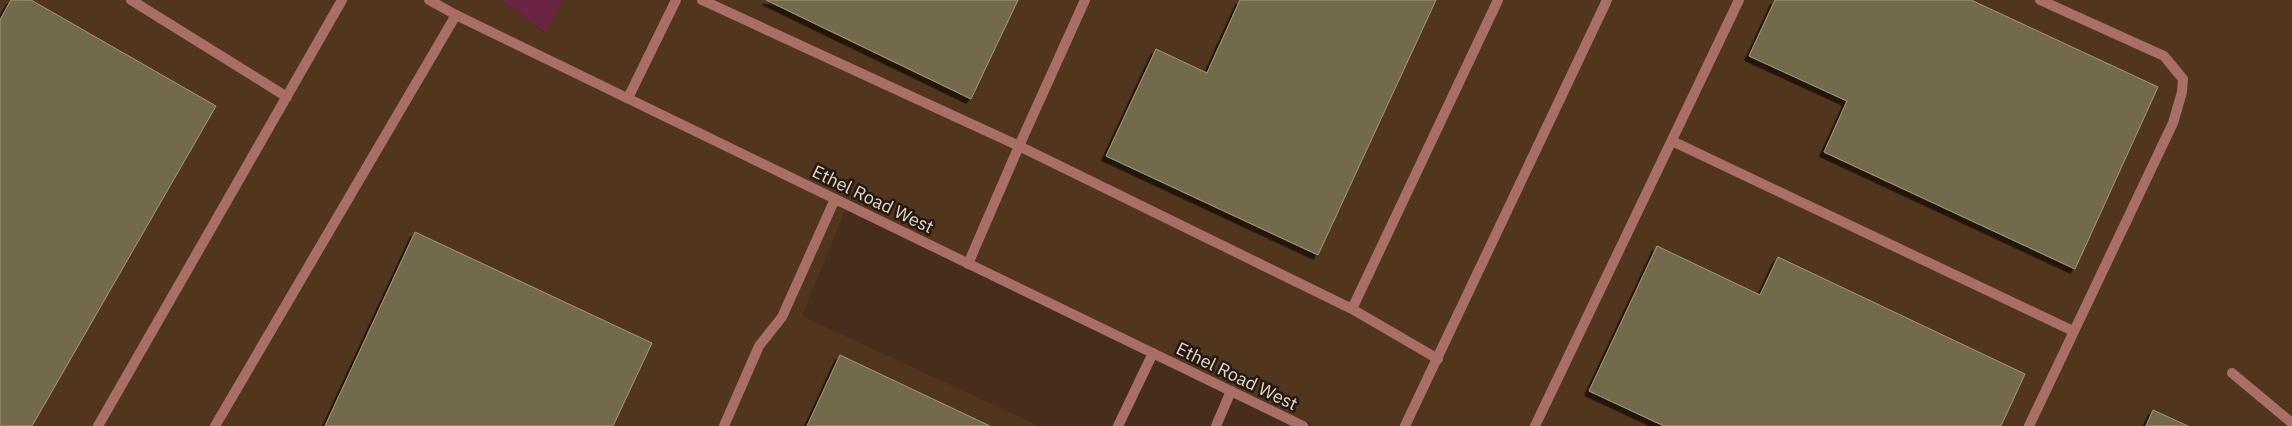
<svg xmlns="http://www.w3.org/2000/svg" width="2292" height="426" viewBox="0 0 2292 426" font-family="'IBM Plex Sans',sans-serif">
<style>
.built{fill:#52351d}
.green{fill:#6b2443}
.building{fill:#73694b;stroke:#a49a7a;filter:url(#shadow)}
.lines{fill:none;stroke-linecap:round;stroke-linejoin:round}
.lane{stroke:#a96f67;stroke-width:10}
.street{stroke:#a96f67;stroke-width:10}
.labels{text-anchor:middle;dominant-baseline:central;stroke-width:5;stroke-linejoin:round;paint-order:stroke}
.street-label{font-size:18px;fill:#e5d6cb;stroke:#241911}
</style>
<defs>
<filter id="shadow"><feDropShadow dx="-4.5" dy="4.5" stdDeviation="0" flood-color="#0009"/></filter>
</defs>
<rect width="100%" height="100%" fill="#462e1b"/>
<path class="built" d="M0 0H502L545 33 563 0H2292V426H1315L847 206 802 316 1039 426H0Z"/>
<path class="green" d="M502 0H563L546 33Z"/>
<path class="building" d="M11 0H31L216 106 32 426H0V20Z
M766 0H1018L971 99Z
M1240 0H1436L1318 255 1106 156 1156 49 1207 73Z
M1775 0H1971L2158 87 2075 269 1824 152 1847 101 1749 56Z
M415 232 652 343 613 426H325Z
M1657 246 1760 295 1778 257 2025 374 2001 426H1664L1589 391Z
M840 355 990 426H807Z
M2153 410 2188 426H2146Z"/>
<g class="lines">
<path class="lane" d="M131 0 287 97
M702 0 1019 146 1085 0
M628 98 676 0
M1672 141 2073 331
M968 264 1019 146 1352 309
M1438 359 1352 309 1498 0
M2232 373 2292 423
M98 426 342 0
M215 426 456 15
M724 426 759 346 782 317 835 199
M1118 426 1153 353
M1216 426 1231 391
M1405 426 1607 0
M1535 426 1739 0
M2029 426 2173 123 2182 92 2183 79 2164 56 2040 0"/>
<path class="street" d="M429 0 456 15 1303 426"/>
</g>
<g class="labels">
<g class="street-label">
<text transform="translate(873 199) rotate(26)">Ethel Road West</text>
<text transform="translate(1237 376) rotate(26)">Ethel Road West</text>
</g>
</g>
</svg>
